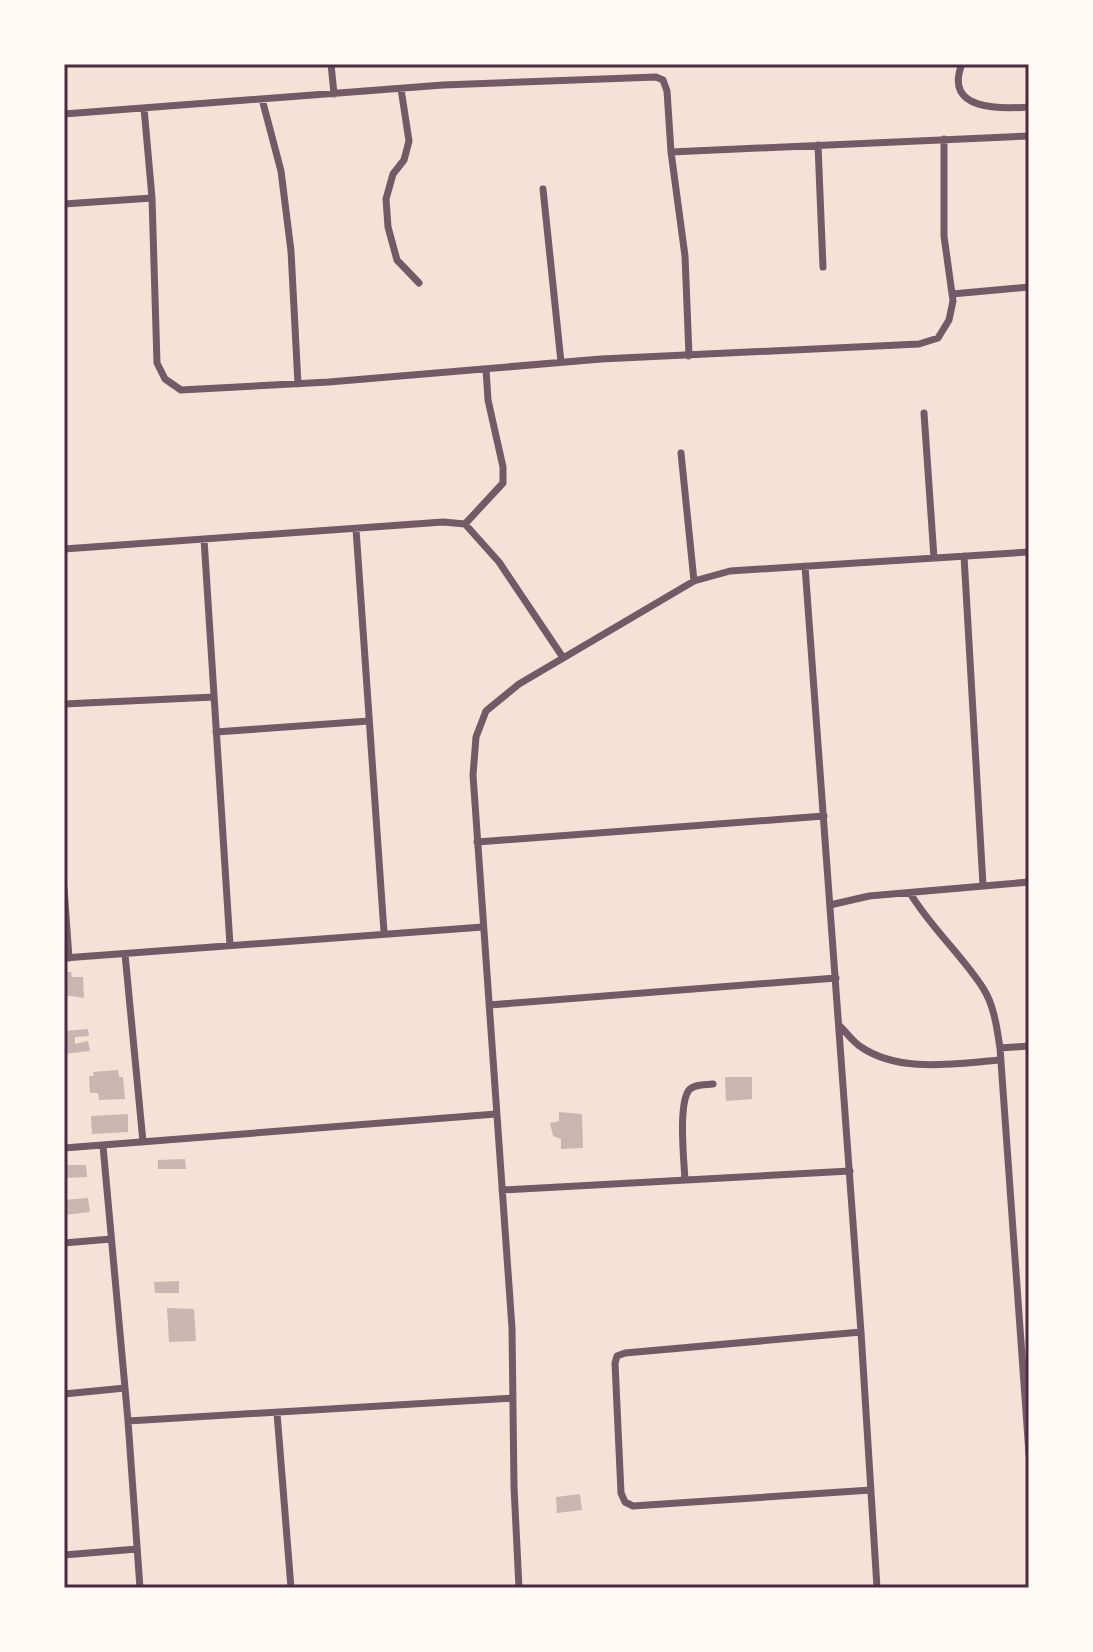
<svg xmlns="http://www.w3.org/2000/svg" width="1093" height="1652" viewBox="0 0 1093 1652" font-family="'Titillium Web',sans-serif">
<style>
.building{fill:#ccb4b1}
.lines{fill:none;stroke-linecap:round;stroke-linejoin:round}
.minor{stroke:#755966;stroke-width:7}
.neatline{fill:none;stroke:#4a2c40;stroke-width:3}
</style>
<rect width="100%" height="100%" fill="#f7e1d7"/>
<path class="building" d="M64 972H71L72 977H83L84 998 64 995Z
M88 1029 89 1036 75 1037V1044L88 1041 90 1051 64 1054V1031Z
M118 1070 119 1077H123L125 1099 99 1100 98 1093H90L89 1076H94L93 1072Z
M725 1077H752V1099L726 1101Z
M559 1112 582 1114 583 1148 561 1149V1139L553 1136 550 1123 559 1121Z
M128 1114V1132L92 1134 91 1116Z
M185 1159 186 1169H158V1160Z
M64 1165H86L87 1177 64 1178Z
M88 1198 90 1212 64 1215V1200Z
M179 1281V1293H155L154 1282Z
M167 1308 194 1309 196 1341 169 1342Z
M580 1494 582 1510 557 1513 556 1497Z"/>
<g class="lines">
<path class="minor" d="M331 64 334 94
M962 64C943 111 1001 109 1029 107
M401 89 409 141 404 160 393 174 386 199 388 227 397 260 419 283
M262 99 281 171 291 251 298 384
M144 108 152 198 157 363 165 379 181 390 329 382 601 359 919 344 938 338 949 320 953 301 944 236V139
M64 114 443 85 656 77 663 80 667 91 671 152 685 256 689 356
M818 145 823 267
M671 152 1029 136
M543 189 561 362
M64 204 152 198
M952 294 1029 287
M924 413 934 558
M681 453 694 581
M465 524 503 483V467L488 400 486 369
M356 529 384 932
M204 539 230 945
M64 549 443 522 465 524 499 562 562 656
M964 556 983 885
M805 566 861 1332 877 1588
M64 704 214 697
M216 732 369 721
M477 842 824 816
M64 888 69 958
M910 893C931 928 961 954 983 988 994 1005 997 1028 1000 1048L1029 1454
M830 905 869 896 1029 882
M125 954 143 1142
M64 958 483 927
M489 1005 836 978
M839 1025C846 1032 853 1042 861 1047 901 1074 956 1063 1001 1060
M1000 1048 1029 1046
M103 1146 128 1421 140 1588
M64 1148 496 1114
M685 1180C684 1161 678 1104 689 1090 694 1084 705 1085 713 1084
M502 1190 850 1171
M64 1243 111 1239
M861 1332 625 1353 617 1356 615 1363 621 1493 625 1502 633 1506 871 1490
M64 1394 125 1388
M277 1413 291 1588
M128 1421 513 1398
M64 1555 137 1549
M519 1588 514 1487 512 1328 473 775 476 737 486 711 519 684 694 581 730 571 1029 552"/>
</g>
<rect width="1093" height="1652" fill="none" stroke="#fffaf5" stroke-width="132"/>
<rect x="66" y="66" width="961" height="1520" class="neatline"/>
</svg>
